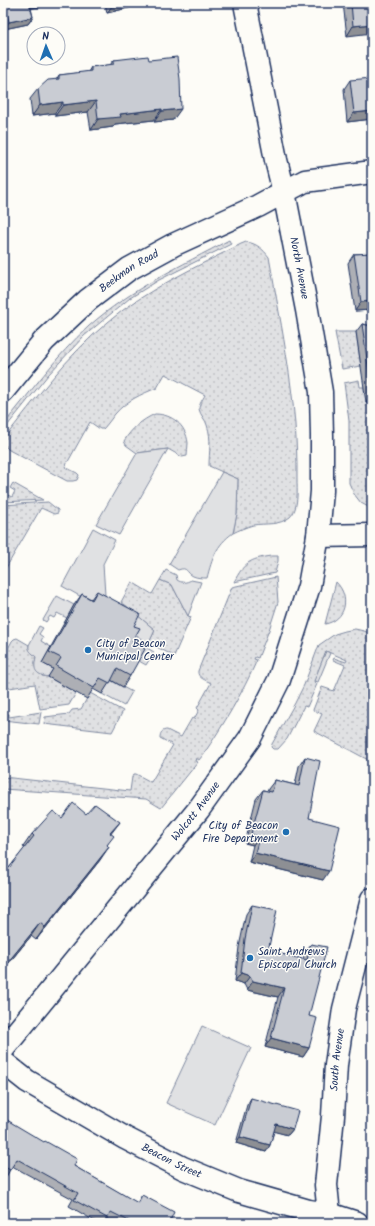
<svg xmlns="http://www.w3.org/2000/svg" width="375" height="1226" viewBox="0 0 375 1226" font-family="Kalam,sans-serif">
<style>
.grass{fill:url(#grass-dots);stroke:#7e88a0}
.green{fill:#e0e1e3;stroke:#7e88a0}
.lines{fill:none;stroke-linecap:round;stroke-linejoin:round}
.minor-casing{stroke:#1b2f5e;stroke-width:25}
.tertiary-casing{stroke:#1b2f5e;stroke-width:25}
.secondary-casing{stroke:#1b2f5e;stroke-width:25}
.minor{stroke:#fdfcf7;stroke-width:22}
.tertiary{stroke:#fdfcf7;stroke-width:22}
.secondary{stroke:#fdfcf7;stroke-width:22}
.wall{fill:#adafb5;stroke:#1b2f5e}
.shaded-wall{fill:#8d8f94;stroke:#1b2f5e}
.building{fill:#c9ccd3;stroke:#1b2f5e}
.poi-dot{fill:#1f6fb2;stroke:#fdfcf7;stroke-width:1.5}
.labels{text-anchor:middle;dominant-baseline:central;stroke-width:3;stroke-linejoin:round;paint-order:stroke}
.street-label{font-size:11px;fill:#1b2f5e;stroke:#fdfcf7}
.poi-label{font-size:11px;fill:#1b2f5e;stroke:#fdfcf7;text-anchor:start}
</style>
<defs>
<pattern id="grass-dots" width="8" height="8" patternUnits="userSpaceOnUse"><rect width="8" height="8" fill="#e0e1e3"/><path d="M2 2h.1M6 6h.1" fill="none" stroke="#c0c1c5" stroke-width="1.8" stroke-linecap="round"/></pattern>
</defs>
<rect width="100%" height="100%" fill="#fdfcf7"/>
<filter id="ink" filterUnits="userSpaceOnUse"><feTurbulence type="fractalNoise" baseFrequency=".025" numOctaves="2"/><feDisplacementMap in="SourceGraphic" scale="8" xChannelSelector="R" yChannelSelector="G"/><feConvolveMatrix kernelMatrix="1 2 1 2 8 2 1 2 1" color-interpolation-filters="sRGB"/></filter>
<g filter="url(#ink)">
<path class="grass" d="M229 240 231 244 159 280 130 298 84 336 48 375 3 431V425C31 392 56 356 89 326 131 289 180 266 229 240Z
M246 242C256 243 263 249 269 257 282 330 298 404 297 479 297 490 299 509 290 517 279 526 266 523 253 525 246 527 239 530 233 533L237 514 238 479 209 466C209 452 212 439 207 425 206 420 200 415 199 409 199 404 203 399 205 395L165 374 157 388C141 394 126 401 115 414 111 419 107 425 103 429H100L90 422 65 467 77 473 79 475 77 480 73 481H67L9 450 4 445 3 440C36 398 67 356 108 322 147 289 196 267 241 244Z
M335 332H356L361 366 342 369Z
M359 380 360 387H364L366 402 372 401V509L361 503 354 494 349 483V421L344 383Z
M155 414C172 414 186 425 188 443 188 447 187 452 187 456L182 457 168 449 137 453 126 445 124 441C132 428 142 420 155 414Z
M13 483 43 500 3 502V493L12 497 15 491 10 488Z
M48 502 58 510V513L54 514 41 508 3 573V505Z
M271 556H278V561L275 573 234 582C244 563 249 559 271 556Z
M276 577 278 602 269 630 258 658 255 657 254 659 257 660C242 694 224 724 203 755L199 760 196 758 195 761 198 762 161 808 146 799 3 789V777L130 791 132 777 134 774H136L151 782 173 745 160 738C160 733 162 730 167 730L181 737 192 718 194 719 199 710 197 708 211 683C206 680 197 678 198 671L232 587Z
M160 580 172 585 188 616 191 617 174 656 149 643 155 630 121 602 132 582 152 594Z
M336 582C351 597 346 620 325 624Z
M355 629 364 631 372 634V762L314 731 322 714 313 710 322 687 334 691 345 665 333 660 334 658 346 662 347 660 326 651 314 683 317 684 307 707 304 706 287 739 278 749H273L271 747 272 744 295 703 304 685 319 645 335 634 345 631Z
M17 638 29 645V648L36 657 35 663 42 676 48 677 76 693 69 705 40 709 35 684 3 689V658L12 641 14 639Z
M90 693 123 711 112 732 44 724 45 717 69 714 72 710 81 709Z
M41 712 39 724 3 720V715L9 714V717Z"/>
<path class="green" d="M168 449 119 535 96 524 137 453Z
M222 472 238 479 237 514 233 533C216 545 212 559 207 578 203 578 197 578 193 576 186 573 188 566 178 570L169 564Z
M93 528 115 540 103 564 105 595 99 607 62 586Z
M166 570 176 575 177 580C182 583 186 583 191 580L201 582 188 616 172 585 160 580Z
M57 596 74 605 67 618 57 613 54 618 50 616 46 622 43 620Z
M124 604 155 630 149 643 129 632 121 610Z
M39 626 43 628 39 634 43 637 41 641 51 647 42 663 53 669 48 677C35 674 33 670 36 657 32 652 28 652 29 645Z
M132 639 154 652 146 665 125 653Z
M326 651 330 653 318 682 314 681Z
M110 680 132 692 124 706 102 694Z
M202 1026 251 1048 215 1125 166 1103Z"/>
<g class="lines">
<g class="minor-casing">
<g id="minor">
<path d="M284 192 305 181 372 172"/>
<path id="s1" d="M3 1062 27 1081 125 1138 183 1168 239 1191 309 1211 329 1214 357 1223"/>
</g>
</g>
<g class="tertiary-casing">
<g id="tertiary">
<path id="s2" d="M3 391 44 341 88 300 129 269 173 245 258 206 284 192"/>
<path id="s3" d="M329 1223V1214L326 1185 333 1116 336 1065 344 1009 372 899"/>
</g>
</g>
<g class="secondary-casing">
<g id="secondary">
<path d="M318 536 372 535"/>
<path id="s4" d="M3 1049 199 809 250 738 279 680 309 586 318 536 322 491V436L321 392 307 310 284 192 276 160 245 3"/>
</g>
</g>
<use href="#minor" class="minor"/>
<use href="#tertiary" class="tertiary"/>
<use href="#secondary" class="secondary"/>
</g>
<path class="wall" d="M3 3H54L39 7 31 8 33 17 28 24 4 29 3 24Z
M105 3H135L132 7 107 13Z
M343 3H372L347 36Z
M114 60H149L173 120 154 122V120L115 124 113 127 91 130 88 112 55 116V113L32 116 30 99 38 89 56 80 59 75 88 72 91 67 110 65Z
M350 80 372 119 347 122 344 89Z
M372 193V221H369V198Z
M372 253V310L355 311 348 263 354 254Z
M362 324 372 326V401L366 402 356 332Z
M97 591 134 626 130 676 123 687 111 680 102 694 93 689 87 699 48 677 53 669 42 663 74 605 82 594 91 599Z
M305 757 309 818 323 880 249 862 253 845 245 843 256 799 263 790 268 791V789L275 780 295 785 299 766Z
M62 818 111 834 107 846 100 860 36 940 31 936 3 970V871L9 868 25 848 23 847 32 834Z
M252 905 268 951 303 959 305 952 311 944 309 1016V1048L303 1057 265 1047 278 997 247 990 244 984 235 981 239 947 246 914Z
M251 1098 293 1129 288 1135 274 1131 270 1145 266 1152 236 1143 247 1105Z
M7 1120 74 1166 137 1203 142 1195 169 1223H115L107 1219 103 1223H98L69 1206 73 1199 12 1166 6 1177 3 1175V1125Z"/>
<path class="shaded-wall" d="M29 3H54L39 7 25 9Z
M125 3H135L132 7 107 13 112 6Z
M33 17 28 24 4 29 9 22Z
M372 24V33L347 36 353 26Z
M96 101 88 112 55 116 63 105Z
M63 102 55 113 32 116 40 105Z
M162 109 154 120 115 124 113 127 91 130 98 119 120 114Z
M181 109 173 120 154 122 162 111Z
M372 111V119L347 122 354 113Z
M372 217V221H369Z
M372 301V310L355 311 361 302Z
M372 394V401L366 402Z
M120 822 110 835V833Z
M251 834 259 837 253 845 245 843Z
M109 847 100 860 36 940 45 927Z
M255 853 329 871 323 880 249 862Z
M40 923 31 936 3 970V968Z
M241 973 250 976 244 984 235 981Z
M253 981 284 988 278 997 247 990Z
M271 1038 309 1048 303 1057 265 1047Z
M372 1076V1080L370 1079Z
M276 1124 293 1129 288 1135 272 1131Z
M240 1137 270 1145 266 1152 236 1143Z"/>
<path class="building" d="M5 3H29L33 17 9 22Z
M111 3H125L112 6Z
M351 3H372V24L353 26Z
M148 56 149 60 177 57 180 79 181 109 162 111V109L120 114 121 117 98 119 96 101 63 105V102L40 105 38 89 48 80 59 79V75L91 71V67L114 64V60Z
M372 78V111L354 113 350 80Z
M372 253V301L361 302 354 254Z
M362 324 372 326V394Z
M97 591 140 614 134 626 140 628 132 642 145 649 130 676 117 669 110 683 100 678 94 688 56 666 61 658 49 652 82 594 92 600Z
M305 757 320 761 309 818 340 826 329 871 255 853 259 837 251 834 263 790 272 792 275 780 299 786Z
M73 803 86 814 95 804 120 822 110 833 114 836 107 845 109 847 45 927 40 923 3 968V871L6 867 9 868 34 836 32 834 53 811 62 818Z
M252 905 277 910 268 951 307 960 311 944 327 947 309 1016 317 1018 309 1048 271 1038 284 988 253 981 250 976 241 973 245 939Z
M251 1098 298 1111 293 1129 276 1124 270 1145 240 1137Z
M7 1120 44 1142 45 1141 77 1159 74 1166 138 1203 142 1195 174 1212 169 1223H133L111 1212 107 1218 74 1200 78 1193 17 1159 10 1170 3 1166V1126Z"/>
</g>
<g class="poi-dot">
<circle cx="88" cy="650" r="4"/>
<circle cx="286" cy="832" r="4"/>
<circle cx="250" cy="958" r="4"/>
</g>
<g class="labels">
<g class="street-label">
<text transform="translate(299 268) rotate(79)">North Avenue</text>
<text stroke="none"><textPath href="#s2" startOffset="175">Beekman Road</textPath></text>
<text stroke="none"><textPath href="#s4" startOffset="306">Wolcott Avenue</textPath></text>
<text stroke="none"><textPath href="#s3" startOffset="164">South Avenue</textPath></text>
<text stroke="none"><textPath href="#s1" startOffset="196">Beacon Street</textPath></text>
</g>
<g class="poi-label">
<text x="96" y="644">City of Beacon<tspan x="96" dy="13">Municipal Center</tspan></text>
<text x="278" y="826" text-anchor="end">City of Beacon<tspan x="278" dy="13">Fire Department</tspan></text>
<text x="258" y="952">Saint Andrews<tspan x="258" dy="13">Episcopal Church</tspan></text>
</g>
</g>
<rect width="375" height="1226" fill="none" stroke="#fdfcf7" stroke-width="16"/>
<rect x="8" y="8" width="359" height="1210" fill="none" stroke="#1b2f5e" stroke-width="1.5" filter="url(#ink)"/>
<g transform="translate(46 46) rotate(358)"><circle r="19" fill="#fdfcf7" stroke="#a3aaba"/>
<path d="M0-3L7 15L0 10L-7 15Z" fill="#1f6fb2"/>
<text y="-6" font-size="11" font-weight="bold" text-anchor="middle" fill="#1b2f5e">N</text>
</g>
</svg>
